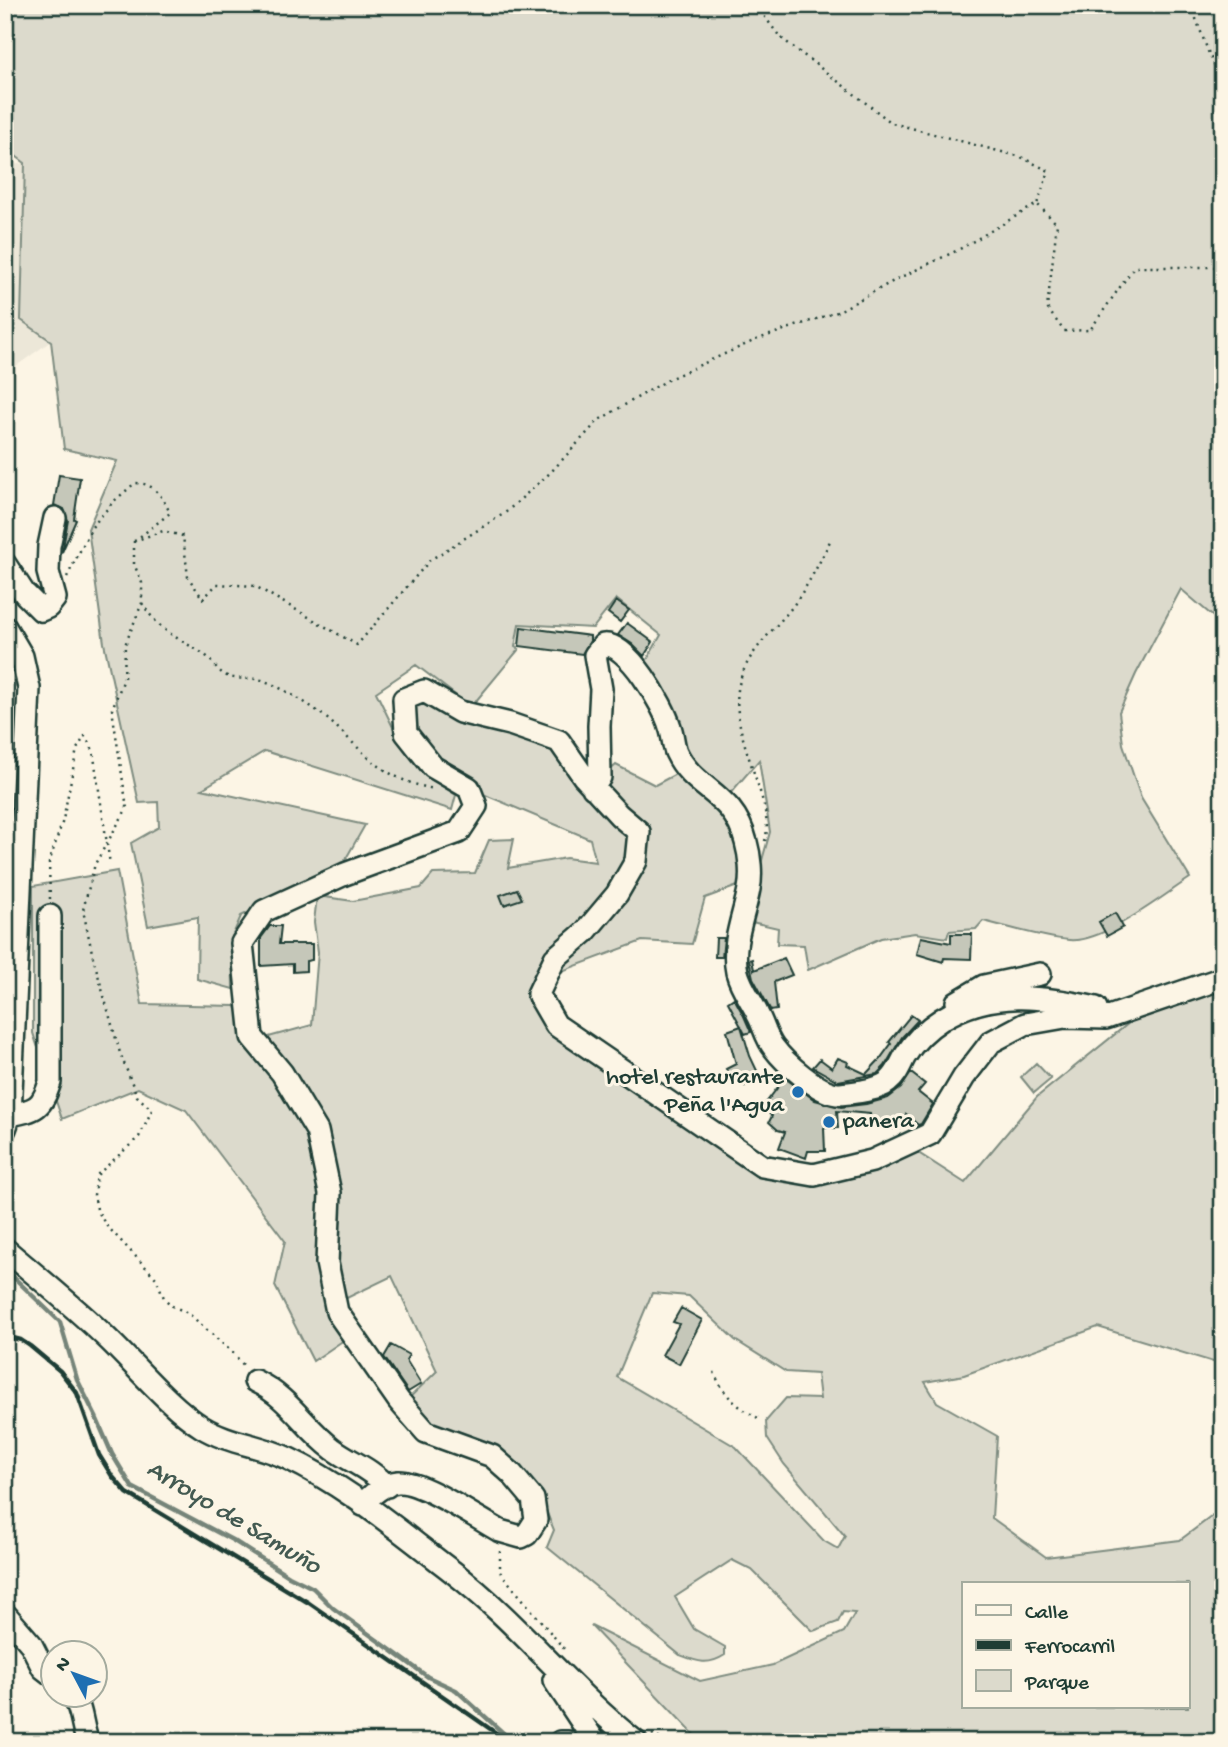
<svg xmlns="http://www.w3.org/2000/svg" width="1228" height="1747" viewBox="0 0 1228 1747" font-family="'Gochi Hand',sans-serif">
<style>
.built{fill:#ece7d8}
.green{fill:#dcdacc;stroke:#7e8c80;stroke-width:2;fill-rule:evenodd}
.lines{fill:none;stroke-linecap:round;stroke-linejoin:round}
.stream{stroke:#758479;stroke-width:4.5}
.building{fill:#c5c7b9;stroke:#1f3d34;stroke-width:2}
.minor-casing{stroke:#1f3d34;stroke-width:26}
.path{stroke:#1f3d34;stroke-width:2.5;stroke-dasharray:2 5;stroke-linecap:butt}
.minor{stroke:#fcf5e5;stroke-width:21}
.rail{stroke:#1f3d34;stroke-width:4.5}
.poi-dot{fill:#1f6fb2;stroke:#fcf5e5;stroke-width:2.5}
.labels{text-anchor:middle;dominant-baseline:central;stroke-width:6;stroke-linejoin:round;paint-order:stroke}
.poi-label{font-size:24px;fill:#1f3d34;stroke:#fcf5e5;text-anchor:end}
.water-label{font-size:26px;font-style:italic;fill:#435a51;stroke:#fcf5e5}
</style>
<rect width="100%" height="100%" fill="#fcf5e5"/>
<filter id="ink" filterUnits="userSpaceOnUse"><feTurbulence type="fractalNoise" baseFrequency=".0143" numOctaves="2"/><feDisplacementMap in="SourceGraphic" scale="14" xChannelSelector="R" yChannelSelector="G"/><feConvolveMatrix kernelMatrix="1 2 1 2 8 2 1 2 1" color-interpolation-filters="sRGB"/></filter>
<g filter="url(#ink)">
<path class="built" d="M25 163 21 319 51 341 5 374V166Z
M5 655 13 679V697L5 870Z"/>
<path class="green" d="M5 5H1223V625L1181 589 1136 674 1119 712 1123 744 1141 798 1190 878C1161 897 1103 943 1069 940 1043 938 1009 927 983 921L976 929 949 931 947 938 915 933 881 938 808 970 804 945 777 944 778 928 747 921 755 885 770 832 759 760 728 796 743 884 705 898 692 944 642 941 559 972 533 996 759 1171 805 1185 874 1166 912 1149 965 1183 1037 1097 1134 1019 1207 992 1223 989V1365L1098 1327 964 1375 925 1382 937 1402 997 1436 992 1518 1046 1557 1180 1540 1223 1508V1742H701L591 1626 700 1681 773 1665 844 1632 855 1613 843 1612 838 1622 813 1631 752 1570 732 1560 675 1597 694 1629 725 1647V1655C708 1666 698 1662 680 1655L547 1547 554 1530 541 1499 429 1425 406 1401 437 1371 392 1276 330 1306 344 1340 313 1361 275 1286 285 1241 186 1110 138 1088 62 1119 33 1033V886L117 871 142 1004 236 1006 247 1043 312 1025 318 952 314 922 317 896 353 901 421 888 433 874 475 873 489 840 514 839 508 868 566 858 596 862 590 839 483 794 446 782 418 735 411 703 423 698 556 747 585 792 616 765 655 785 695 764 679 745 644 665 661 635 616 599 593 628 519 624 515 647 519 649 471 707 416 665 376 692 403 748 426 776 456 795 452 810 265 751 202 789 365 825 340 869 241 916 232 937 233 989 197 979 198 917 148 926 131 843 159 827 158 802 139 803 104 643 88 529 117 461 64 449 51 341 21 320 25 163 5 148ZM652 1293 689 1296 735 1340 786 1372 817 1374 820 1399 786 1398 766 1421 767 1438 784 1464 845 1536 838 1549 824 1541 736 1447 617 1377ZM964 1584H1188V1707H964Z
M1036 1063 1051 1079 1034 1093 1021 1077Z"/>
<g class="lines">
<path class="stream" d="M5 1269 60 1322 77 1379 96 1417 112 1454 132 1487 234 1541 289 1576 313 1588 333 1608 428 1677 456 1690 513 1742"/>
</g>
<path class="building" d="M59 475 80 478 74 519 76 520 62 552 68 520 64 509 54 505Z
M616 601 629 610 620 622 608 613Z
M627 623 653 642 644 656 632 644 618 635Z
M521 627 590 636V641L582 654 519 646Z
M517 889 522 899 504 905 500 895Z
M1115 913 1123 927 1107 936 1099 922Z
M270 926H281L279 944H312V960L306 961V971L293 972V964L261 966V938Z
M951 934H972L971 959 944 958 943 962 917 954 921 937 951 943Z
M716 938H724L722 957H715Z
M784 958 792 975 774 982 777 1010 771 1011 753 978 749 960 752 959 754 970Z
M734 998 744 1016 751 1032 745 1034 728 1002Z
M911 1015 918 1020 902 1037 885 1066 877 1074 838 1081 813 1067 820 1059 832 1068 838 1058 848 1062 847 1065 866 1074 880 1059 891 1044 889 1042Z
M741 1026 750 1056 760 1077 745 1086 738 1076 732 1079 726 1069 736 1064 727 1031Z
M911 1073 925 1084 918 1092 933 1104 921 1124 918 1125 906 1114 904 1128 889 1129 870 1121V1114L837 1111 838 1128H824L825 1151H808L806 1158 779 1148 785 1132 778 1130 769 1122 772 1116 762 1108 785 1078 815 1100 841 1107 866 1104 888 1098 901 1088Z
M681 1308 702 1320 679 1364 662 1355 679 1324 673 1322Z
M391 1345 409 1355 406 1360 421 1384 408 1392 384 1357Z"/>
<g class="lines">
<g class="minor-casing">
<path id="minor" d="M5 564 24 593 41 610 48 607 55 598 48 572 49 546 55 518
M5 627 22 656 29 688 10 1115 5 1129
M593 788 600 777 599 726 601 689 595 655 603 645C627 641 664 706 670 727 673 735 673 744 676 752 694 791 733 791 746 842 750 856 752 875 749 889 744 916 731 944 737 972 741 988 752 1001 758 1015 764 1026 766 1038 774 1048 785 1063 818 1092 837 1094 845 1094 855 1092 863 1091 872 1089 881 1088 888 1082 897 1075 900 1065 905 1056 914 1041 928 1028 942 1019 991 989 1043 996 1096 1008
M957 1002 984 986 1040 974
M10 1115C36 1110 42 1108 50 1082V916
M5 1249C40 1279 76 1308 109 1340 137 1367 170 1407 202 1427 228 1443 259 1445 287 1458 347 1486 400 1532 453 1572 519 1623 570 1690 636 1742
M255 1381C289 1397 304 1427 333 1449 351 1462 371 1469 387 1486
M363 1505C370 1495 385 1483 398 1482 421 1480 478 1519 500 1531L521 1537 527 1534 536 1520 533 1499 512 1474 492 1456 426 1432 399 1401 337 1312 327 1263 330 1193 317 1131 282 1073 252 1037 242 943 264 911 345 874 459 832 476 806 469 788 433 767 406 733 404 699 424 691 460 712 510 724 559 741 584 777 619 815 639 832 636 861 617 894 585 932 555 958 538 994 556 1025 762 1166 814 1175 872 1161 930 1134 964 1077 991 1042 1025 1024 1065 1017 1106 1018 1223 978
M5 1614 31 1644 43 1668 52 1675
M554 1680 595 1742
M72 1694C83 1709 81 1726 88 1742
M560 1742H568"/>
</g>
<path class="path" d="M756 5 780 37 892 123 1021 157 1049 171 1037 204
M1191 5 1209 54 1223 82
M134 541 163 531 183 536 188 577 203 599 217 584 255 586 357 645 430 560 505 513 551 472 599 420 671 378 758 339 837 312 899 278 958 250 1037 204 1057 224 1047 308 1064 331 1090 330 1134 267H1223
M134 541V564L142 583V603L125 645 124 679 112 709 127 808 95 864 83 910 93 957 120 1053 137 1096 152 1110 139 1137 97 1175 94 1195 97 1209 105 1224 156 1278 164 1298 172 1306 188 1313 233 1353 245 1367
M67 577 92 527 113 502 135 483C155 483 162 496 170 513L137 539
M142 603C160 632 175 636 202 653 211 658 216 670 225 675 236 681 250 677 262 680 276 685 291 694 304 702 355 733 368 778 435 789
M765 841C776 803 731 740 738 690 743 655 772 633 793 606 808 585 819 564 830 541
M50 899 49 863 63 820 77 749 85 736 93 750 110 864
M714 1372C724 1396 737 1407 760 1419
M500 1551V1572L565 1650
M652 1734 665 1742"/>
<use href="#minor" class="minor"/>
<path class="rail" d="M5 1336 21 1340 30 1346 60 1371 77 1393 99 1455 112 1476 127 1493 309 1603 509 1742"/>
</g>
</g>
<g class="poi-dot">
<circle cx="798" cy="1092" r="7"/>
<circle cx="829" cy="1122" r="7"/>
</g>
<g class="labels">
<g class="poi-label">
<text x="784" y="1078">hotel restaurante<tspan x="784" dy="28">Peña l'Agua</tspan></text>
<text x="843" y="1122" text-anchor="start">panera</text>
</g>
<g class="water-label">
<text transform="translate(233 1519) rotate(31)">Arroyo de Samuño</text>
</g>
</g>
<rect width="1228" height="1747" fill="none" stroke="#fcf5e5" stroke-width="28"/>
<rect x="14" y="14" width="1200" height="1719" fill="none" stroke="#1f3d34" stroke-width="2.5" filter="url(#ink)"/>
<rect x="962" y="1582" width="228" height="126" fill="#fcf5e5" stroke="#a4ab9e" stroke-width="2"/>
<rect x="976" y="1605" width="35" height="10" fill="#fcf5e5" stroke="#a4ab9e" stroke-width="2"/>
<text x="1025" y="1618" font-size="21" fill="#1f3d34">Calle</text>
<rect x="976" y="1640" width="35" height="10" fill="#1f3d34" stroke="#a4ab9e" stroke-width="2"/>
<text x="1025" y="1652" font-size="21" fill="#1f3d34">Ferrocarril</text>
<rect x="976" y="1670" width="35" height="21" fill="#dcdacc" stroke="#a4ab9e" stroke-width="2"/>
<text x="1025" y="1688" font-size="21" fill="#1f3d34">Parque</text>
<g transform="translate(74 1674) rotate(311)"><circle r="33" fill="#fcf5e5" stroke="#a4ab9e" stroke-width="2"/>
<path d="M0-5L12 26L0 18L-12 26Z" fill="#1f6fb2"/>
<text y="-10" font-size="19" font-weight="bold" text-anchor="middle" fill="#1f3d34">N</text>
</g>
</svg>
